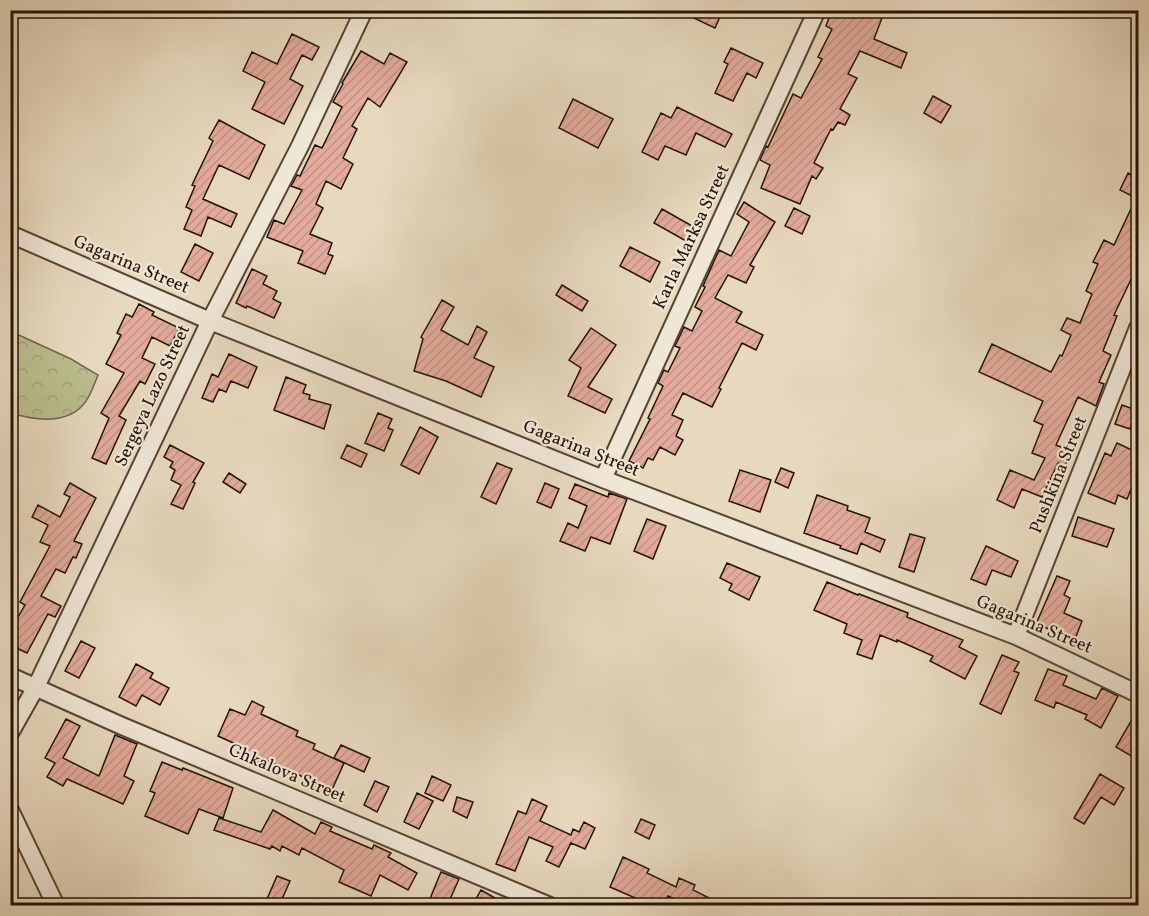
<svg xmlns="http://www.w3.org/2000/svg" width="1149" height="916" viewBox="0 0 1149 916" font-family="Vollkorn,serif">
<style>
.forest{fill:url(#forest-crowns);stroke:#6f6848;stroke-width:1.5}
.building{fill:url(#building-hatch);stroke:#241203;stroke-width:1.5}
.lines{fill:none;stroke-linecap:round;stroke-linejoin:round}
.street-casing{stroke:#554432;stroke-width:20}
.street{stroke:#efe6d5;stroke-width:16}
.labels{text-anchor:middle;dominant-baseline:central;stroke-width:4.5;stroke-linejoin:round;paint-order:stroke}
.street-label{font-size:18px;fill:#241203;stroke:#efe6d5}
</style>
<defs>
<pattern id="forest-crowns" width="20" height="18" patternUnits="userSpaceOnUse" patternTransform="scale(1.5)"><rect width="20" height="18" fill="#babe8e"/><path d="M2 6a3 3 0 1 1 6 0M12 15a3 3 0 1 1 6 0" fill="none" stroke="#a0a279"/></pattern>
<pattern id="building-hatch" width="6" height="6" patternUnits="userSpaceOnUse" patternTransform="scale(1.5)"><rect width="6" height="6" fill="#e2ab9b"/><path d="M-1 1l2-2M0 6l6-6M5 7l2-2" fill="none" stroke="#c29284"/></pattern>
</defs>
<rect width="100%" height="100%" fill="#e7d9be"/>
<filter id="stains"><feTurbulence type="fractalNoise" baseFrequency=".00333" numOctaves="4"/><feColorMatrix values="0 0 0 0 .2 0 0 0 0 .09 0 0 0 0 .02 0 0 0 .5 -.17"/></filter>
<radialGradient id="worn" r=".72"><stop offset=".6" stop-color="#630" stop-opacity="0"/><stop offset="1" stop-color="#630" stop-opacity=".3"/></radialGradient>
<path class="forest" d="M10 331 71 359 98 375C94 385 90 398 83 405 65 425 34 420 11 413Z"/>
<path class="building" d="M677 10H723L715 28Z
M832 10H885L874 39 907 53 901 68 860 51 848 74 857 78 840 109 850 115 845 125 838 122 833 130 831 129 814 163 823 168 816 179 812 176 800 204 761 188 770 165 760 160 766 146 768 147 793 94 801 98 822 59 818 57 832 29 826 26Z
M292 34 319 47 312 60 302 55 290 79 303 86 284 124 252 109 265 82 243 71 252 52 277 64Z
M731 48 763 63 756 78 747 73 733 101 715 93 728 64 724 62Z
M361 51 384 64 390 53 407 62 380 107 368 98 352 126 357 129 343 158 353 164 341 189 326 181 316 204 323 208 310 234 332 243 328 254 333 256 325 274 298 263 303 251 267 237 274 220 284 224 302 190 291 186 297 175 300 176 315 145 322 148 342 107 333 102 343 84 342 83Z
M933 96 951 106 941 123 924 113Z
M573 99 613 119 598 148 559 128Z
M677 107 732 134 725 147 696 133 686 155 665 146 658 160 642 152 661 113 671 118Z
M219 120 265 145 249 179 219 165 203 199 237 214 231 227 208 217 201 236 184 229 192 210 186 207 195 186 192 185 213 141 209 138Z
M1128 173 1138 179V273L1135 271 1114 315 1117 316 1103 351 1111 355 1099 382 1104 384 1096 406 1078 397 1056 445 1071 451 1065 466 1058 463 1042 497 1022 489 1014 508 997 500 1010 470 1034 480 1045 458 1032 453 1043 425 1034 421 1043 401 979 372 992 344 1051 372 1060 355 1062 356 1071 335 1061 330 1067 318 1080 323 1092 294 1086 291 1098 264 1093 262 1104 240 1114 245 1136 198 1120 190Z
M744 202 775 222 750 265 754 267 746 283 728 275 715 298 742 312 736 322 763 335 756 350 742 343 719 388 721 389 712 407 683 393 672 415 683 420 676 436 683 440 675 455 660 447 653 460 648 458 643 468 629 461 650 419 648 418 663 386 658 383 664 370 668 372 680 348 675 346 684 327 692 331 702 311 695 307 705 287 703 286 719 250 731 256 749 222 737 214Z
M794 208 810 216 802 234 785 226Z
M662 209 694 227 686 241 654 223Z
M195 244 213 253 199 281 181 272Z
M630 247 660 262 650 282 620 266Z
M252 269 267 276 263 284 277 291 273 299 281 303 274 318 247 306 246 308 236 303Z
M562 285 588 301 582 311 556 295Z
M442 300 454 307 441 330 468 345 477 326 487 332 474 358 494 367 481 397 446 381 414 371 423 339 421 337Z
M139 304 154 312 152 315 179 328 170 346 152 337 142 358 155 364 145 384 140 381 119 416 126 420 106 464 92 458 109 418 101 413 124 373 106 364 121 335 117 333 126 314 132 317Z
M591 328 616 345 588 387 612 399 605 413 568 396 581 368 569 360Z
M229 354 257 367 248 388 231 381 226 392 219 389 213 402 202 398 212 374 218 377Z
M286 377 306 385 303 393 310 395 309 399 331 405 324 429 274 410Z
M1122 405 1136 410 1130 429 1115 424Z
M378 413 392 419 388 428 393 430 384 451 365 443Z
M420 427 438 437 419 474 401 465Z
M1117 443 1138 453V473L1127 499 1118 495 1115 504 1088 493 1105 453 1111 456Z
M170 445 204 463 193 482 195 483 183 509 171 504 181 485 171 480 175 470 170 467 173 462 164 457Z
M347 445 367 454 361 467 341 458Z
M497 463 512 469 496 504 481 497Z
M781 468 794 473 788 488 775 482Z
M740 470 771 480 760 512 729 501Z
M229 473 246 484 240 493 223 482Z
M70 483 96 498 74 541 82 544 76 558 73 557 65 573 56 569 41 596 61 606 55 617 48 614 27 653 10 645V631L25 605 20 602 50 546 40 542 48 525 32 517 38 505 60 517 70 497 64 494Z
M545 483 559 489 551 508 537 502Z
M575 484 608 497 609 493 627 499 610 544 591 537 585 551 560 541 568 523 578 528 587 506 569 498Z
M817 495 848 506 847 510 870 518 865 532 885 540 880 552 861 543 857 554 840 548 841 546 804 533Z
M1078 517 1114 529 1107 547 1072 536Z
M647 519 666 526 653 559 634 551Z
M910 534 925 538 914 572 899 567Z
M986 546 1018 561 1011 577 992 570 986 585 971 579Z
M727 563 760 577 749 600 729 590 732 584 720 578Z
M1057 576 1070 581 1064 595 1070 598 1064 613 1082 621 1075 639 1036 624Z
M827 582 858 595 859 594 908 613 907 617 963 640 959 647 977 656 965 679 930 661 933 656 897 640V642L880 635 872 659 857 654 862 640 844 633 847 624 814 610Z
M81 641 95 648 79 678 65 671Z
M1002 655 1019 662 1014 671 1019 673 1001 714 980 704Z
M136 664 153 673 150 678 169 688 160 705 142 695 136 706 119 697Z
M1048 669 1067 676 1063 685 1096 699 1102 688 1118 696 1101 728 1085 719 1087 715 1056 702 1054 708 1035 700Z
M252 701 264 707 261 714 298 731 296 736 315 744 313 749 344 763 330 794 312 786 314 782 267 760 265 765 249 758 248 760 237 756 240 746 218 736 230 709 245 715Z
M1138 709V760L1116 747Z
M66 719 80 726 63 758 99 776 115 735 137 744 124 776 134 781 123 804 67 779 63 786 47 777 55 763 45 758Z
M341 745 370 758 364 772 334 758Z
M162 762 182 770 183 768 233 788 223 818 199 809 188 834 145 816 155 793 150 791Z
M1100 774 1124 788 1114 805 1101 797 1084 824 1074 818Z
M432 776 451 785 443 801 425 793Z
M375 781 389 787 377 812 364 805Z
M417 793 433 801 419 829 404 822Z
M457 797 473 802 467 818 453 811Z
M532 799 547 806 540 821 571 835 573 829 579 832 584 822 595 828 585 849 571 843 559 867 546 861 553 847 529 837 515 871 496 864 518 811 526 814Z
M273 810 315 834 321 822 332 827 330 831 372 849 374 845 391 853 388 857 417 873 408 890 380 875 371 896 339 882 344 870 302 848 299 855 282 846 280 851 272 846 270 849 214 830 219 818 261 832Z
M641 819 655 825 649 839 635 832Z
M623 857 649 869 647 873 676 887 679 878 695 885 693 890 725 906H690L668 896 663 906H637L640 900 610 887Z
M441 872 459 879 447 906H427Z
M277 876 290 881 279 906H264Z
M481 890 509 906H472Z"/>
<g class="lines">
<g class="street-casing">
<path id="street" d="M10 234 210 321 603 479 1016 636 1138 694
M603 479 817 10
M1016 636 1138 328
M10 676 122 726 550 906
M10 733 36 687 210 321 300 146 364 10
M10 810 56 906"/>
</g>
<use href="#street" class="street"/>
</g>
<g class="labels">
<g class="street-label">
<text transform="translate(692 237) rotate(-65)">Karla Marksa Street</text>
<text transform="translate(131 265) rotate(23)">Gagarina Street</text>
<text transform="translate(153 396) rotate(-65)">Sergeya Lazo Street</text>
<text transform="translate(581 449) rotate(22)">Gagarina Street</text>
<text transform="translate(1059 475) rotate(-68)">Pushkina Street</text>
<text transform="translate(1034 625) rotate(23)">Gagarina Street</text>
<text transform="translate(287 774) rotate(23)">Chkalova Street</text>
</g>
</g>
<rect width="1149" height="916" fill="none" stroke="#e7d9be" stroke-width="36"/>
<rect x="12" y="12" width="1125" height="892" fill="none" stroke="#241203" stroke-width="3"/>
<rect x="18" y="18" width="1113" height="880" fill="none" stroke="#241203" stroke-width="1.5"/>
<rect width="100%" height="100%" filter="url(#stains)"/>
<rect width="100%" height="100%" fill="url(#worn)"/>
</svg>
